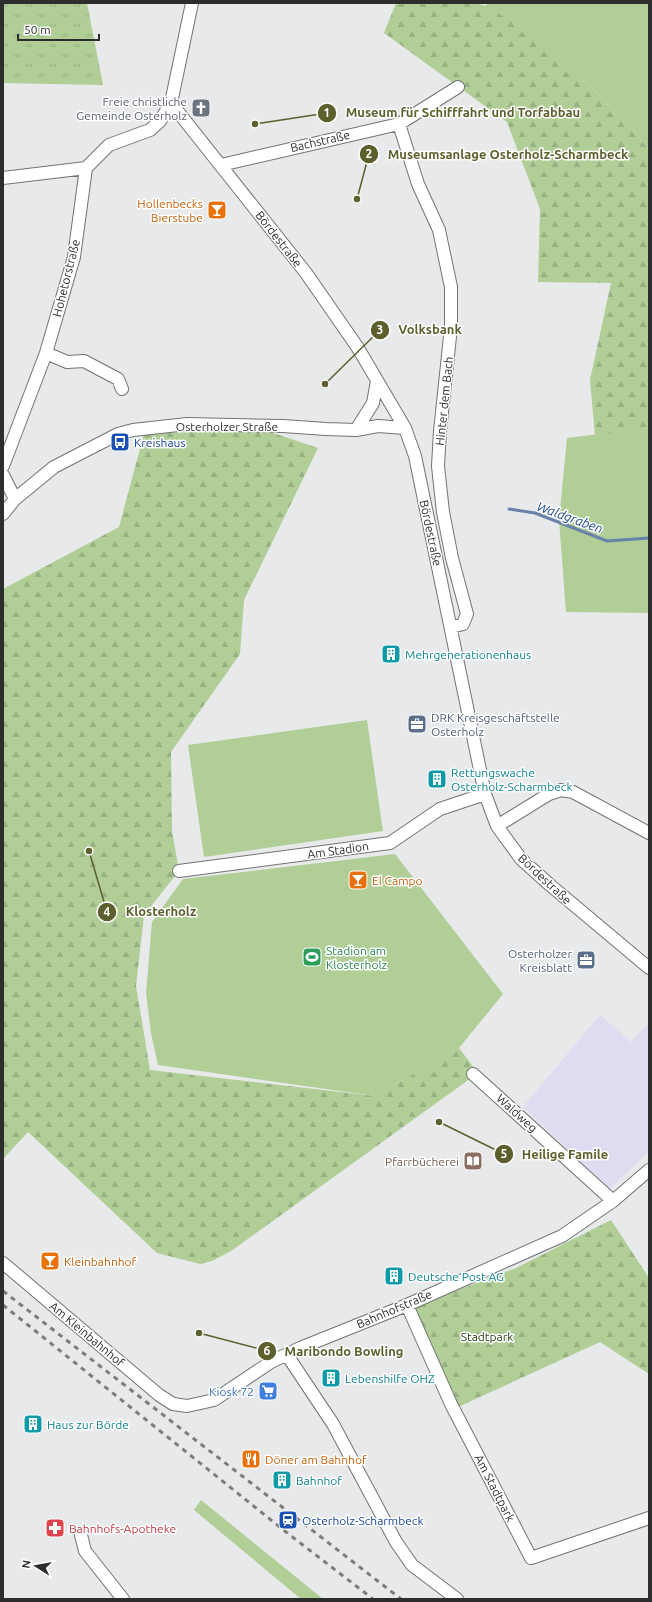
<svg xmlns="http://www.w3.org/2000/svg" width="652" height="1602" viewBox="0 0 652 1602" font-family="Ubuntu,sans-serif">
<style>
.education{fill:#dfdbf1}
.grass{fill:#b0ce96}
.forest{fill:url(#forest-firs)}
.park{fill:url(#park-tufts)}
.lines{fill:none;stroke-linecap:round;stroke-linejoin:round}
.stream{stroke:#6882aa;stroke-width:3}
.minor-casing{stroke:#717374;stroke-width:14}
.minor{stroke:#fff;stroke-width:12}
.rail{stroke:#7c7e7e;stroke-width:3;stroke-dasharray:5 5;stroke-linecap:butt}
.labels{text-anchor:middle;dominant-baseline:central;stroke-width:3;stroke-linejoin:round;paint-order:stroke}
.worship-label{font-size:12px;fill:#5b616d;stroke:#fff;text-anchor:end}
.street-label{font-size:12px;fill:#2c2d2d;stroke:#fff}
.food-label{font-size:12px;fill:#c56008;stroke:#fff;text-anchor:start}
.transit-label{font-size:12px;fill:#164399;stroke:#fff;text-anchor:start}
.culture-label{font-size:12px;fill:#0d838f;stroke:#fff;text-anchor:start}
.service-label{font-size:12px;fill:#4e5e75;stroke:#fff;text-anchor:start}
.leisure-label{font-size:12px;fill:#27864d;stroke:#fff;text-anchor:start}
.education-label{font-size:12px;fill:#785e54;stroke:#fff;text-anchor:end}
.park-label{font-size:12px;fill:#253a0c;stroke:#fff}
.shop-label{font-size:12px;fill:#366cbe;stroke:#fff;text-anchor:end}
.health-label{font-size:12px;fill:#be3a42;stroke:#fff;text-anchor:start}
.water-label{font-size:13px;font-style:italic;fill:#1c478b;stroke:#fff}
.leader{fill:none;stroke:#5d5f2c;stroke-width:1.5}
.callout-dot{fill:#5d5f2c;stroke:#fff;stroke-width:1.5}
.mark-label{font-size:12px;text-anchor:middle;font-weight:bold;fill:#fff}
.callout-label{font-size:13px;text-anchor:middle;font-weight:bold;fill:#5d5f2c;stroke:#fff;stroke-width:3;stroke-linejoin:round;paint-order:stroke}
</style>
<defs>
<pattern id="forest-firs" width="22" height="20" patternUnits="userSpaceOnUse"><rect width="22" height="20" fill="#b0ce96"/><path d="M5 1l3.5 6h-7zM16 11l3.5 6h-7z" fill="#98b182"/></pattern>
<pattern id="park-tufts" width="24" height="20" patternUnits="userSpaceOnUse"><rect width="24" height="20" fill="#b0ce96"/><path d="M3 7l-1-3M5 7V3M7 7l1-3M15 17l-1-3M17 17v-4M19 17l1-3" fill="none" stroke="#98b182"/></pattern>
</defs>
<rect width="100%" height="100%" fill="#e7e9ea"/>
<path class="education" d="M600 1015 631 1042 649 1023V1151L610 1189 523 1107Z"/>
<path class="grass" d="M487 3H649V149L555 48 486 7Z
M649 428V613L566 612 559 520 567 438Z
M367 720 383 831 204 857 188 745Z
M395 854 503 994 459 1048 375 1096 158 1065 151 1033 146 993 152 922 183 879Z
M201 1500 323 1599H301L194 1510Z"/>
<path class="forest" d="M396 3H476L486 6 555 48 649 149V428L595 436 590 380 611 283 538 282 540 209 507 122 384 33Z
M261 429 318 448 244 600 240 654 171 752 172 831 179 871 144 915 136 986 150 1070 375 1096 459 1048 478 1073 231 1251 212 1261 200 1264 157 1253 28 1132 3 1159V589L119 527 144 434Z
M611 1220 649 1278V1374L600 1342 458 1407 412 1307 516 1268Z"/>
<path class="park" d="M3 3H87L103 85 3 83Z"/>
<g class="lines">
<path class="stream" d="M509 509 535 513 607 541 649 538"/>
<g class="minor-casing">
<path id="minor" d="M171 103 306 273 358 348 405 428 415 456 485 794 497 826 521 859 550 885 649 968
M399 124 418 184 439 230 451 287V327L440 431 438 466 443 512 452 558 467 614 463 624 451 627
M221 165 399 124 458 87
M3 178 86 168
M46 353 67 362 84 361 118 379 122 389
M356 430 373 403 377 381
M3 466 46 353 74 257 86 168 109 145 150 130 160 121 171 103 192 3
M3 475 15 499
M3 514 15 499 54 467 118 434 133 430 187 424 283 426 326 429 356 430 378 426 405 428
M497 826 549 794 561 790 573 792 649 833
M179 871 390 843 440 809 485 794
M473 1074 613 1201
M3 1263 159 1395 173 1404 187 1406 214 1400 271 1362 300 1348 407 1305 562 1236 613 1201 649 1170
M407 1305 451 1404 531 1558 649 1518
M287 1355 333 1424 396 1542 412 1565 457 1599
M81 1535 85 1551 123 1599"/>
</g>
<use href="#minor" class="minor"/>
<path class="rail" d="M3 1291 401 1599
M3 1305 286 1532 373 1599"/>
</g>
<defs>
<g id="church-square" transform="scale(1)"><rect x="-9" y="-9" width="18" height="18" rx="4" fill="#6b7280" stroke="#fff"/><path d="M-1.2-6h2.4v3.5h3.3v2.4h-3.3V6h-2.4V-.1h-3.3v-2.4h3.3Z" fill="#fff"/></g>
<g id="bar-square" transform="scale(1)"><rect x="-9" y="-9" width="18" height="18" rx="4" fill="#e8710a" stroke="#fff"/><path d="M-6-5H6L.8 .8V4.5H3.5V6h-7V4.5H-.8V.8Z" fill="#fff"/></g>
<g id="bus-square" transform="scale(1)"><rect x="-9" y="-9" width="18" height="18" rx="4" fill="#1a4fb4" stroke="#fff"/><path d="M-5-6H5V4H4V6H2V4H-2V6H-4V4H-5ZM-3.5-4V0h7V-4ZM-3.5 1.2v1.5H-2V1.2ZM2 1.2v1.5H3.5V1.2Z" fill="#fff"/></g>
<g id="building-square" transform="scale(1)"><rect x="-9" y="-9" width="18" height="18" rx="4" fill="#0f9aa8" stroke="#fff"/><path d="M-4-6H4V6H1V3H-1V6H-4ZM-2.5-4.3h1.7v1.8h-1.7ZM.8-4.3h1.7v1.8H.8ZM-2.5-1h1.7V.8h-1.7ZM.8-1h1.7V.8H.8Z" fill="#fff"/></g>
<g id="office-square" transform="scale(1)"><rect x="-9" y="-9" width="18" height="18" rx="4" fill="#5c6f8a" stroke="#fff"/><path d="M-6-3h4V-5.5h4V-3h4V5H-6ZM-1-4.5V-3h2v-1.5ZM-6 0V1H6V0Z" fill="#fff"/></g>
<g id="stadium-square" transform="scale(1)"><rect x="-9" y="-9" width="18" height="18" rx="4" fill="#2e9e5b" stroke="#fff"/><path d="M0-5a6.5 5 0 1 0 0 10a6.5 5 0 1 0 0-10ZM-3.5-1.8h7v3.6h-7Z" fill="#fff"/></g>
<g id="library-square" transform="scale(1)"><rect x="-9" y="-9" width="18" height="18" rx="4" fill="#8d6e63" stroke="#fff"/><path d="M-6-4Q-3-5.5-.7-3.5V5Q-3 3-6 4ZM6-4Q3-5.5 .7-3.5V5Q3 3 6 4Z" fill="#fff"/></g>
<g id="supermarket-square" transform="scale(1)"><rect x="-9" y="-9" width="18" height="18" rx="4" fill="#3f7fe0" stroke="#fff"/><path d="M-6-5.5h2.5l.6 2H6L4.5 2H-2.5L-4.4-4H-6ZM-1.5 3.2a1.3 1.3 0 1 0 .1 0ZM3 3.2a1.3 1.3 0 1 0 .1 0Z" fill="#fff"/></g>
<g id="restaurant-square" transform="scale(1)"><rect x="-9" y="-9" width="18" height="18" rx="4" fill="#e8710a" stroke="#fff"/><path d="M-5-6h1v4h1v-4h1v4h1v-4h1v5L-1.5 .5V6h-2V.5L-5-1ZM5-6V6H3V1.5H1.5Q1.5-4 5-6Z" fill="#fff"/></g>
<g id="station-square" transform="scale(1)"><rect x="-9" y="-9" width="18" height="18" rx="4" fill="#1a4fb4" stroke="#fff"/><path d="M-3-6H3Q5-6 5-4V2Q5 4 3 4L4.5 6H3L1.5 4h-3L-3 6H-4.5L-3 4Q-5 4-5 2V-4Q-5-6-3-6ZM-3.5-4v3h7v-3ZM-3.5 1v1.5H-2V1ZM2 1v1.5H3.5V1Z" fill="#fff"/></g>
<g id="pharmacy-square" transform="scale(1)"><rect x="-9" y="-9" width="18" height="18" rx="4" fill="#e0444e" stroke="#fff"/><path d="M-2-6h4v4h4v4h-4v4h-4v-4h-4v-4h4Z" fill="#fff"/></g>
</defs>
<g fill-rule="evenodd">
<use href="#church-square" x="201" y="108"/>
<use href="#bar-square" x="217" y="210"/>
<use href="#bus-square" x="120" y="442"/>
<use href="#building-square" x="391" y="654"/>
<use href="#office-square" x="417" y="724"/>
<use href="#building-square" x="437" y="779"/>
<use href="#bar-square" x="358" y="880"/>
<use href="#stadium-square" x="312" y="957"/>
<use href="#office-square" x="586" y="960"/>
<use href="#library-square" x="473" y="1161"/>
<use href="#bar-square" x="50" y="1261"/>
<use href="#building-square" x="394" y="1276"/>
<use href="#building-square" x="331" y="1378"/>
<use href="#supermarket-square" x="268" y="1391"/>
<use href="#building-square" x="33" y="1424"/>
<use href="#restaurant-square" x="251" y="1459"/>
<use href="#building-square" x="282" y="1480"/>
<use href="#station-square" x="288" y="1520"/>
<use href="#pharmacy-square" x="55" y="1528"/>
</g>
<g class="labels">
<g class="worship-label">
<text x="187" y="101">Freie christliche<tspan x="187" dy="14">Gemeinde Osterholz</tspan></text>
</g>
<g class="street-label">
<text transform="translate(320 141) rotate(-13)">Bachstraße</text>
<text transform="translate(279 239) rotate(52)">Bördestraße</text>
<text transform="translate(66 278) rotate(-76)">Hohetorstraße</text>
<text transform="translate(444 401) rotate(-84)">Hinter dem Bach</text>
<text x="227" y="426">Osterholzer Straße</text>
<text transform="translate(431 533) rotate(78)">Bördestraße</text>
<text transform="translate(338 850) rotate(-8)">Am Stadion</text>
<text transform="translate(545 879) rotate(43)">Bördestraße</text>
<text transform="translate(517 1113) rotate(42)">Waldweg</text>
<text transform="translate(394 1309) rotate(-23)">Bahnhofstraße</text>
<text transform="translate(87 1334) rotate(40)">Am Kleinbahnhof</text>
<text transform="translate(495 1488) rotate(63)">Am Stadtpark</text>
</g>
<g class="food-label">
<text x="203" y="203" text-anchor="end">Hollenbecks<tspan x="203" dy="14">Bierstube</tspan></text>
<text x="372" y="880">El Campo</text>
<text x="64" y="1261">Kleinbahnhof</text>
<text x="265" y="1459">Döner am Bahnhof</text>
</g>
<g class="transit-label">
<text x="134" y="442">Kreishaus</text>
<text x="302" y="1520">Osterholz-Scharmbeck</text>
</g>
<g class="culture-label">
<text x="405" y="654">Mehrgenerationenhaus</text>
<text x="451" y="772">Rettungswache<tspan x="451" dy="14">Osterholz-Scharmbeck</tspan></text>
<text x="408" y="1276">Deutsche Post AG</text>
<text x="345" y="1378">Lebenshilfe OHZ</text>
<text x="47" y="1424">Haus zur Börde</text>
<text x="296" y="1480">Bahnhof</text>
</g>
<g class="service-label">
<text x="431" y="717">DRK Kreisgeschäftstelle<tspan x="431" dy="14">Osterholz</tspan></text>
<text x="572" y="953" text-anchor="end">Osterholzer<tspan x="572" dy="14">Kreisblatt</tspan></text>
</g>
<g class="leisure-label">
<text x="326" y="950">Stadion am<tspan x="326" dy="14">Klosterholz</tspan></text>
</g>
<g class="education-label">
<text x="459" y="1161">Pfarrbücherei</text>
</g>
<g class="park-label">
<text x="487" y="1336">Stadtpark</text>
</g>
<g class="shop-label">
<text x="254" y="1391">Kiosk 72</text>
</g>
<g class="health-label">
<text x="69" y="1528">Bahnhofs-Apotheke</text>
</g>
<g class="water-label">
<text transform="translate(570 517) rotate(20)">Waldgraben</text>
</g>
</g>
<path class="leader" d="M255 124L327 113M357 199L369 154M325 384L380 330M89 851L107 912M439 1122L504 1154M199 1333L267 1351"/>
<g class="callout-dot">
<circle cx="255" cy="124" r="4"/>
<circle cx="357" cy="199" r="4"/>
<circle cx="325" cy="384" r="4"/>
<circle cx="89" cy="851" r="4"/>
<circle cx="439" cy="1122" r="4"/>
<circle cx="199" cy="1333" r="4"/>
<circle cx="327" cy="113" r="10"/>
<circle cx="369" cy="154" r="10"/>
<circle cx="380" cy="330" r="10"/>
<circle cx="107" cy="912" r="10"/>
<circle cx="504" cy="1154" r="10"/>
<circle cx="267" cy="1351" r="10"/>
</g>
<g class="mark-label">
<text x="327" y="117">1</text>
<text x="369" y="158">2</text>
<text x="380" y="334">3</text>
<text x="107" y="916">4</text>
<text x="504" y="1158">5</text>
<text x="267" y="1355">6</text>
</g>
<g class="callout-label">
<text x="463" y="117">Museum für Schifffahrt und Torfabbau</text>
<text x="508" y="159">Museumsanlage Osterholz-Scharmbeck</text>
<text x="430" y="334">Volksbank</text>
<text x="161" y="916">Klosterholz</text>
<text x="565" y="1159">Heilige Famile</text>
<text x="344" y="1356">Maribondo Bowling</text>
</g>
<rect width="652" height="1602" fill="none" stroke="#2c2d2d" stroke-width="8"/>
<g transform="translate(36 1566) rotate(281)" stroke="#ffffff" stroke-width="3" paint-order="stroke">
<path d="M0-3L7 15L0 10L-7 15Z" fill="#2c2d2d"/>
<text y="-6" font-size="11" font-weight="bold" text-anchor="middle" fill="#2c2d2d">N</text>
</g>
<path d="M18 34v6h81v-6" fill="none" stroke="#2c2d2d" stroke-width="2"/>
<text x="24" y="34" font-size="12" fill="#2c2d2d" stroke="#ffffff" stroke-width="3" paint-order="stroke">50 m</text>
</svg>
